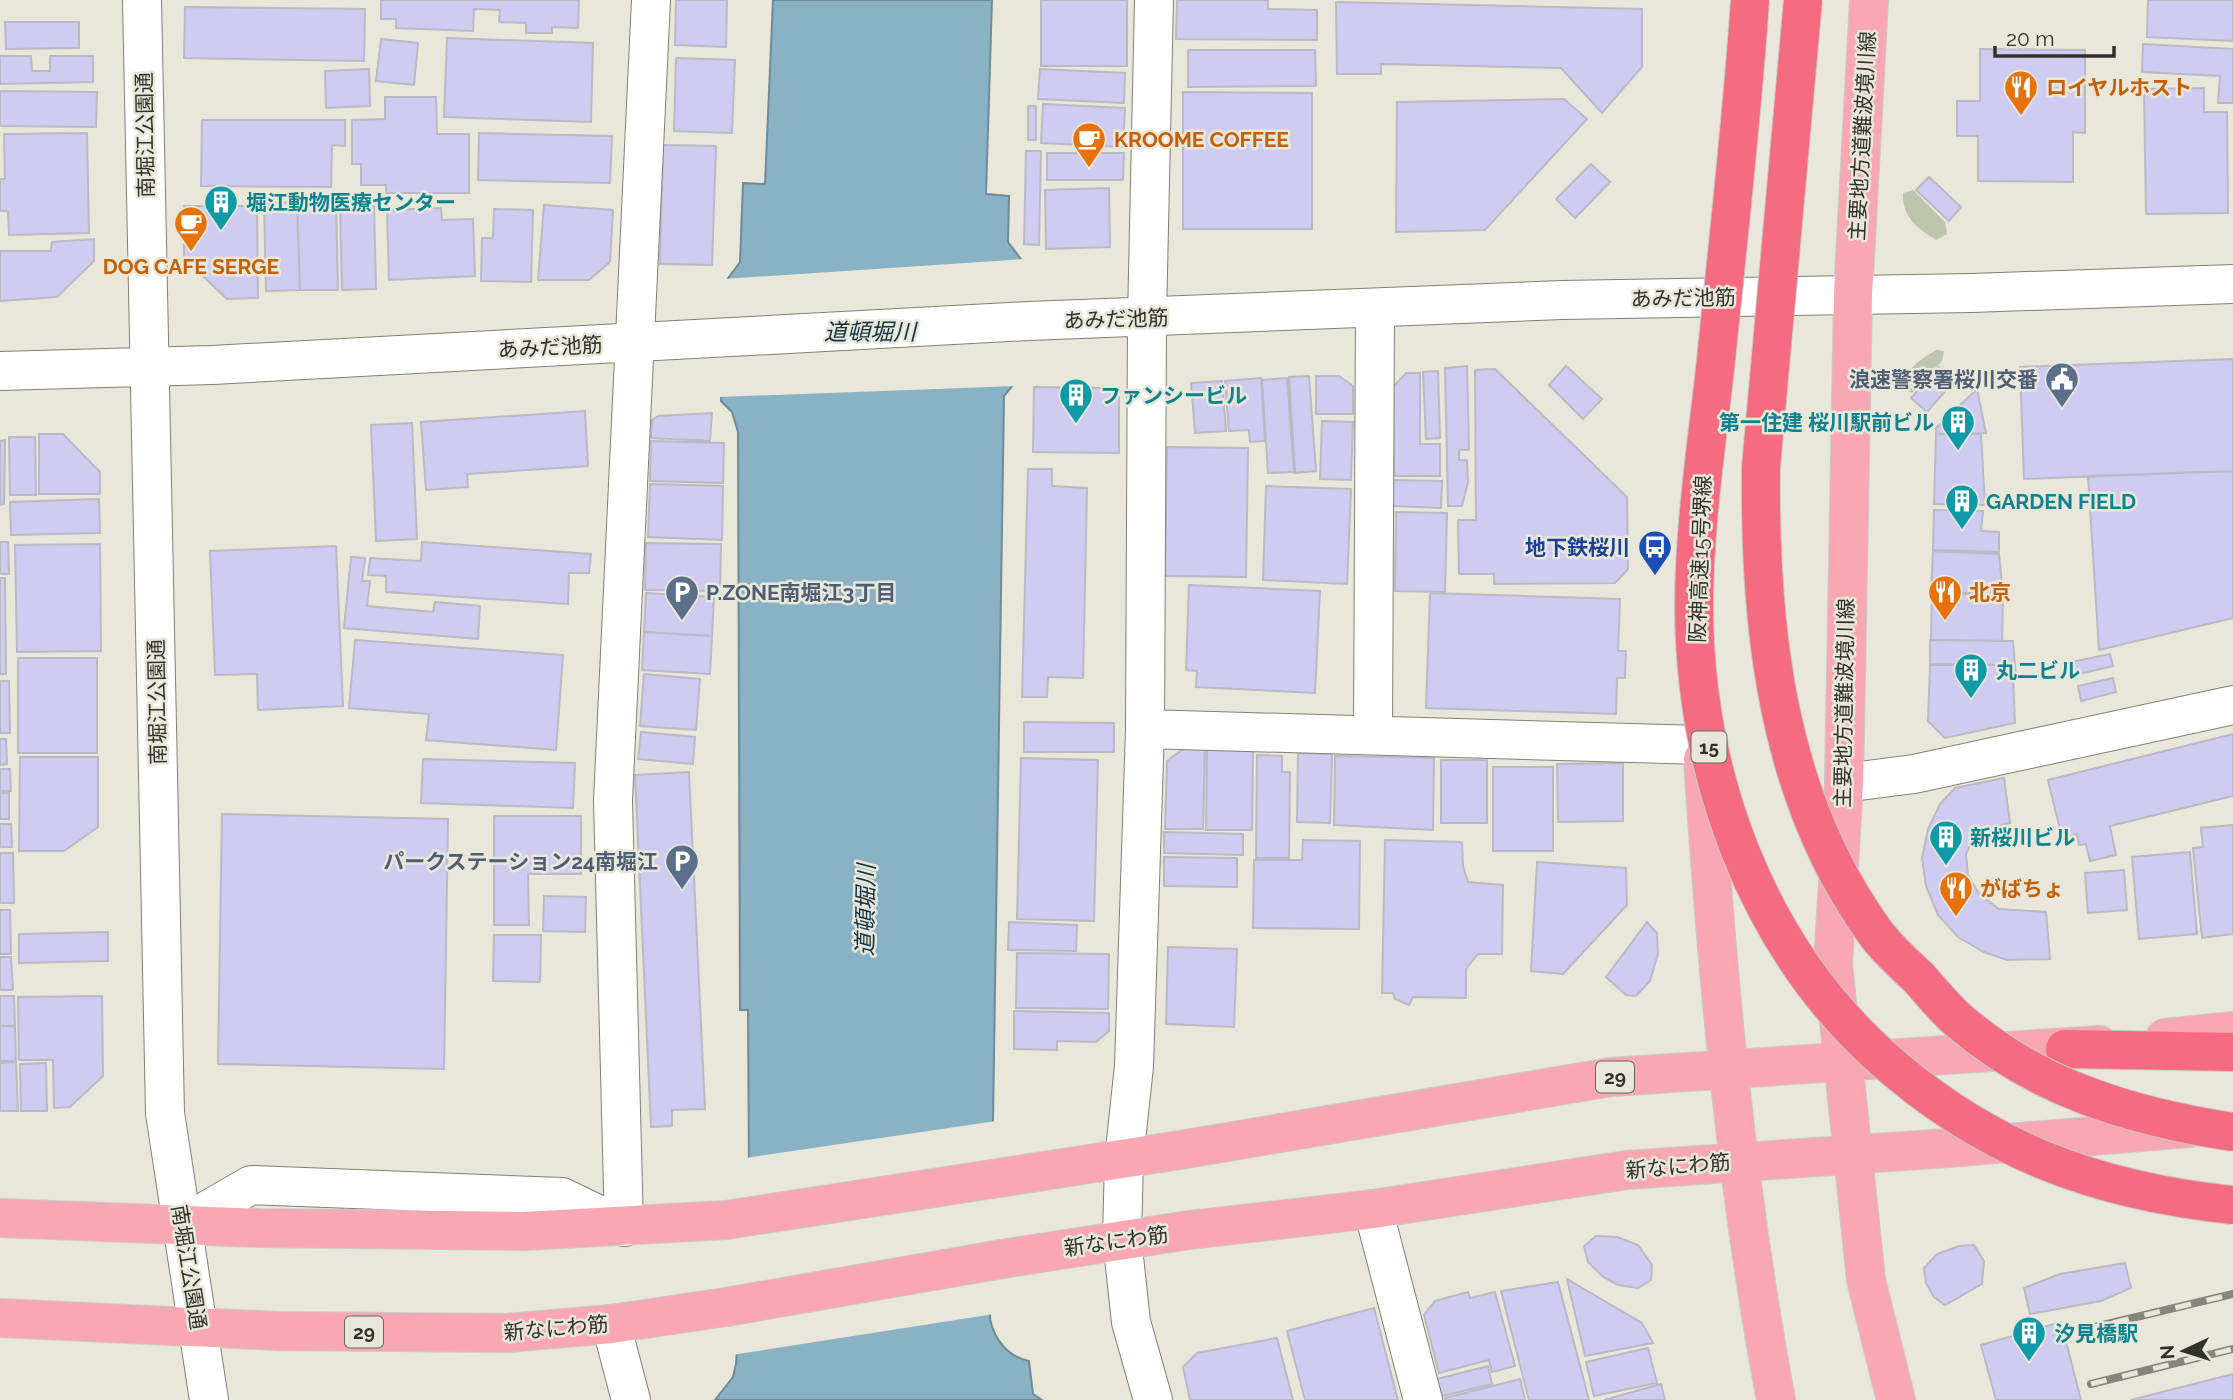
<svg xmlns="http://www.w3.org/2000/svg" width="2233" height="1400" viewBox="0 0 2233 1400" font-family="Raleway,'Noto Sans JP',sans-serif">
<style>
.green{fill:#bfc4ad}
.water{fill:#8ab2c5;stroke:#6f8b97;stroke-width:2}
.pier{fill:#e9e7d9}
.building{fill:#d0ccf1;stroke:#bab9c6;stroke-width:2}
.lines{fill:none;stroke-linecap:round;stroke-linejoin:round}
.minor-casing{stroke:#828074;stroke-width:40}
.major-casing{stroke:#c9c9c8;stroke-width:40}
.highway-casing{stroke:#c9c9c8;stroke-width:40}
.minor{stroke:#fff;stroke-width:38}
.major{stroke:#f9a7b3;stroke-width:38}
.highway{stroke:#f56c81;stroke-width:38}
.rail-casing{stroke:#87867c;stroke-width:8}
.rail{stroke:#e9e7d9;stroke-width:5;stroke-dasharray:16;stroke-linecap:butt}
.major-bridge-casing{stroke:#c9c9c8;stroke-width:40;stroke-linecap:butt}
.highway-bridge-casing{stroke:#c9c9c8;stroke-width:40;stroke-linecap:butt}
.major-bridge{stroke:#f9a7b3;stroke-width:38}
.highway-bridge{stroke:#f56c81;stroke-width:38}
.labels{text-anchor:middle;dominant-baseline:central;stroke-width:5;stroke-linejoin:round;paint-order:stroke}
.shield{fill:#e9e7d9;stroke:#68685f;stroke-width:2}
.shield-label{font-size:19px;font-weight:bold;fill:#31312b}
.food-label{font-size:21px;font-weight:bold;fill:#c56008;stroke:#e9e7d9;text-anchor:start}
.street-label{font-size:21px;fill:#31312b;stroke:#e9e7d9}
.culture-label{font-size:21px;font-weight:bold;fill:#0d838f;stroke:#e9e7d9;text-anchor:start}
.service-label{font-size:21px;font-weight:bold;fill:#4e5e75;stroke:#e9e7d9;text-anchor:end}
.transit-label{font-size:21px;font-weight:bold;fill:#164399;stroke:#e9e7d9;text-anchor:end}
.water-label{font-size:23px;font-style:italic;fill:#103443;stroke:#e9e7d9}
</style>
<rect width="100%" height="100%" fill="#e9e7d9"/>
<path class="green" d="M1913 190 1945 222 1947 234 1936 240C1917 228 1902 217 1903 193Z
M1937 350 1944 351 1942 361 1912 393 1903 389C1903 370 1922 358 1937 350Z"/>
<path class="water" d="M773 0H992L986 194 1009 196 1008 242 1024 263 1013 385 1004 396 990 1319C994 1339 1008 1357 1029 1361L1033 1394 1042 1400H715L733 1377 736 1364 749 1168 748 1010H740L738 432 732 412 721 401 726 281 740 262 743 183 765 184Z"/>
<path class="pier" d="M1025 259 1028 263 1016 386 718 397 723 279Z
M996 1121 994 1314 732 1355 745 1158Z"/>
<path class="building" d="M381 0H579L578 28 552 27V33H526V23L499 22 500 10 474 9 473 31 396 28V19H381Z
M676 0H727L726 47 675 45Z
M1041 0H1127V66H1041Z
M1177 0H1268V9L1317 10V40L1176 39Z
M2148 0H2233V41L2147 37Z
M1336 2 1642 9V67L1602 113 1561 68 1381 64V74H1337Z
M185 7 365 9 364 61 184 58Z
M5 22H79V48L6 49Z
M447 38 593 43 591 122 444 117Z
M381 39 418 43 414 85 376 81Z
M2143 44 2233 49V103H2218L2220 76 2142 72Z
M1980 49 2085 50V133L2073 132V182L1978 181V136H1957V101H1980Z
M1188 50H1315L1316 86 1188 87Z
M0 56H31L32 71H50V56H93V82L0 84Z
M676 58 735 60 732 133 674 131Z
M369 69 370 106 326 108 325 71Z
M1040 69 1125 73 1124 103 1038 99Z
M2204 88V112H2227L2228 213 2146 214 2144 89Z
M0 91 97 92 96 127 0 126Z
M1183 92 1312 93V229H1183Z
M385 97H436L437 134H469V193H386V185H361V164H352V120L385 119Z
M1564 99 1587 119 1485 230 1396 232 1397 102Z
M1043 104 1125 108 1123 147 1041 143Z
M1028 106H1036V140H1028Z
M202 120H345V146L332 145 331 187 201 186Z
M87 133 89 233 9 235 8 211H0V179H5L4 134Z
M479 133 612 136 610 183 478 180Z
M663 145 716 146 712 265 660 264Z
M1026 151H1041L1039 245 1024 244Z
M1047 153H1124L1123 180H1047Z
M1591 164 1610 182 1575 218 1556 199Z
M1929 177 1961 207 1949 221 1916 190Z
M1109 188 1110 247 1046 249 1045 190Z
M336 201 338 290H300L297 202Z
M297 202 300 290 266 291 264 203Z
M374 204 376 289 342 290 340 205Z
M544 205 613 210 610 262 589 280H538Z
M184 206H257L258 298 227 299 184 258Z
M441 208 442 220 473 219 475 276 389 280 387 210Z
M494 209 533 210 531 282 481 281 482 238H493Z
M94 239V261L57 297 0 301V251H51L52 242Z
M2233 359V471L2024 479 2020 367Z
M1467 366 1469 450H1459V460H1467L1468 482 1462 506H1448L1445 368Z
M1566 366 1602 399 1583 419 1549 385Z
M1939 367 1954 381 1927 412 1911 398Z
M1495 369 1627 497 1628 569 1615 583 1494 584V574H1459L1458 520H1476L1475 370Z
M1438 371 1440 438 1426 439 1423 372Z
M1406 373H1420V444H1440V476H1394L1393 387Z
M1309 376 1316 471 1295 473 1289 377Z
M1316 376H1339L1353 386V414H1316Z
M1261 378 1265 441 1250 442 1249 430 1229 431 1225 381Z
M1287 378 1294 472 1268 473 1262 380Z
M1222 381 1226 431 1195 433 1191 383Z
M1034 387 1104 388 1119 397V453L1033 452Z
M1977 389 1986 433 1936 434V428Z
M585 411 588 466 467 474 468 487 426 490 421 422Z
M712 413 710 441 651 438 652 420 658 416Z
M1322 421 1353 422 1351 480 1320 479Z
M412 423 417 539 376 541 371 425Z
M39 434H63L100 472V494H39Z
M1936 434H1981L1985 505 1934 504Z
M9 437H35L36 495H10Z
M5 440 4 504 0 505V441Z
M651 441 724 443 723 483 650 481Z
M1167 447 1248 448 1246 577 1165 576Z
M1028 469H1052V486L1087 488 1083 678 1048 677 1047 697H1022Z
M2233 471V618L2099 650 2088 476Z
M1392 480 1442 481 1441 508 1392 506Z
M650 484 723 486 722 540 648 537Z
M1266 486 1351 489 1347 584 1263 580Z
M99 499 100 533 11 535 10 502Z
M1934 510 1983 511 1981 531 1999 532V552L1933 550Z
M1396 512 1447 513 1445 592 1395 591Z
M0 542H8L9 574H0Z
M422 542 591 554 589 573H569L568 604 386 592V576L368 575 370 558 421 561Z
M646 543 721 544 720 591 645 590Z
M100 544 101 651 17 652 15 545Z
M336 546 343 706 258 710 257 674 215 675 210 551Z
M1933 551 1999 554 2003 594 1931 592Z
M351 557 365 558 362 581H370L367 606 433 612 435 602 480 606 478 639 344 628Z
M0 578H5L6 674H0Z
M1189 585 1320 591 1315 693 1196 687 1197 671 1186 670Z
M646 593 714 597 712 636 644 632Z
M1430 593 1620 599 1618 651H1626L1625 678H1617L1616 714 1426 708Z
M1932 593 2003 595 2002 641 1931 640Z
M644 632 712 636 710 674 642 670Z
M355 640 563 655 556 750 426 740 429 714 349 708Z
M1930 640 2013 641 2016 678H1999L1998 665 1930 664Z
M2110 654 2113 666 2075 675 2072 662Z
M18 658H97V753H18Z
M1930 665H1997L1998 678H2013L2015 723 1945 738 1928 721Z
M644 674 700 679 696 730 640 726Z
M2113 678 2116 692 2081 701 2078 686Z
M0 681H9L10 733H0Z
M1024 722 1114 723V752H1024Z
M641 732 695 737 693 764 638 759Z
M2233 734V796L2110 826 2116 855 2090 861 2086 844 2079 845 2077 834 2062 838 2048 780Z
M0 739H6L7 764 0 765Z
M1186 747H1205L1203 829H1165L1167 761Z
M1207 748H1253L1252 830H1206Z
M1298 753 1332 754 1330 823 1297 822Z
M1257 755 1282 756V772H1290L1289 858H1256Z
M1335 756 1434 758 1433 830 1334 825Z
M20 757H98V827L64 851H19Z
M1021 758 1098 760 1094 921 1017 919Z
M423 759 575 763 573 808 421 803Z
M1441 760H1487V823H1441Z
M1623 763V821L1558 822 1557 764Z
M1493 767H1553V851H1493Z
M0 769H10L11 791H0Z
M689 772 705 1109 672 1110V1126L651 1127 635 775Z
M2004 778 2010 823 1977 831 1966 854 1968 876 1980 895 1999 909 2046 912 2050 959 2007 960 1984 952 1958 937 1938 915 1926 886 1922 858 1928 829 1940 804 1955 788Z
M0 793H9V819H0Z
M222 814 448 819 444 1069 218 1064Z
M494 816H581V874H528L529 925H494Z
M0 824H11L12 847H0Z
M2233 825V934L2202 938 2193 848 2203 847 2201 828Z
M1164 832 1243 834V855L1164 853Z
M1303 840 1360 841 1359 929 1253 928 1254 860H1302Z
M1385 840 1462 842 1463 866 1468 882 1503 885 1502 954H1478L1466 969V998L1413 997 1409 1005 1395 999 1393 993H1382Z
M2190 852 2197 934 2139 939 2132 857Z
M0 853H13L14 903H0Z
M1164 857 1237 858V887L1164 886Z
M1537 862 1626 868 1627 905 1563 974 1531 971Z
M2124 870 2127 910 2088 913 2085 873Z
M544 896 586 897 585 932 543 931Z
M0 910H10L11 954H0Z
M1009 922 1077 925 1076 951 1008 950Z
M1647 922 1657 933 1658 954 1650 981 1636 996 1626 995 1606 977Z
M108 932V961L19 963V934Z
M494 935H541L540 982 493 981Z
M1168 947 1237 949 1234 1027 1166 1024Z
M1017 953 1109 954 1108 1009 1016 1008Z
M0 957H11L13 990H0Z
M0 996H14L15 1026H0Z
M102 996 103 1076 70 1107 54 1108 53 1060H19L18 997Z
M1014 1011 1109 1013V1031L1096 1042 1057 1041V1050L1014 1049Z
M0 1026H15L16 1061H0Z
M16 1062 18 1111H0V1063Z
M46 1063 47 1111H21L20 1064Z
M1596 1236 1617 1237 1638 1245 1652 1265 1651 1280 1638 1288 1618 1285 1603 1277 1588 1262 1584 1246Z
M1974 1245 1984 1261 1982 1284 1945 1305 1934 1297 1926 1283 1924 1268 1937 1254 1959 1246Z
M2125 1263 2131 1288 2101 1301 2030 1314 2024 1288 2060 1274Z
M1567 1279 1642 1323 1653 1343 1585 1356Z
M1558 1282 1589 1400H1529L1501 1291Z
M1468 1292 1470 1298 1495 1292 1515 1366 1492 1372 1489 1360 1439 1373 1424 1315 1435 1301Z
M1374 1308 1398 1400H1305L1287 1331Z
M2061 1322 2081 1400H1996L1981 1345Z
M1277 1338 1293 1400H1190L1183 1367 1197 1353Z
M1648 1348 1657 1383 1594 1396 1586 1362Z
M1488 1366 1492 1384 1442 1396 1437 1379Z
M2233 1374V1400H2131Z
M1520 1379 1525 1400H1445V1398Z
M1661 1384 1665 1400H1604Z"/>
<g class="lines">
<g class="minor-casing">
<path id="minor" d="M142 0 165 1113 209 1400
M0 371 212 365 1029 321 1562 300 1972 293 2233 284
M1145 729 1702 745
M1373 734 1375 309
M1844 783 1914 774 2233 705
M1373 1209 1423 1400
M182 1225 251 1185 562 1197 624 1227 613 801 651 0
M611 1324 631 1400
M1153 1400 1131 1322 1122 1239 1124 1159 1134 1066 1145 729 1147 318 1154 0"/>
</g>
<g class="major-casing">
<path id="major" d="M1869 0 1853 295 1844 783 1833 964 1866 1280 1896 1400
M1703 759C1717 974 1736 1188 1776 1400
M2165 1038 2233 1031
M0 1218 259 1228 524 1231 726 1220 1186 1149 1611 1077 2099 1045
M1002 1259 1189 1230 1373 1209 1627 1170 1948 1148 2189 1128
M0 1318 279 1331 507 1333 611 1324 726 1307"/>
</g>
<g class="highway-casing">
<path id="highway" d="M2065 1049 2233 1052"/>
</g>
<use href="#minor" class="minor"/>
<use href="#major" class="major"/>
<use href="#highway" class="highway"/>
<g class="rail-casing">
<path id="rail" d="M2082 1330 2233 1294
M2091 1384 2233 1349"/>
</g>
<use href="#rail" class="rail"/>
<g class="major-bridge-casing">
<path id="major-bridge" d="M726 1307 1002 1259"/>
</g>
<g class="highway-bridge-casing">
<path id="highway-bridge" d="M1750 0C1742 120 1728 240 1716 360 1707 443 1694 525 1694 608 1695 774 1755 942 1879 1055 1983 1149 2095 1191 2233 1205
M1803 0 1761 467C1759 629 1777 796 1874 931 1886 948 1903 963 1918 977 1931 991 1943 1007 1958 1020 2036 1088 2133 1117 2233 1132"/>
</g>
<use href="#major-bridge" class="major-bridge"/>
<use href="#highway-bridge" class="highway-bridge"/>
</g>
<defs>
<g id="restaurant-pin" transform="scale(1.75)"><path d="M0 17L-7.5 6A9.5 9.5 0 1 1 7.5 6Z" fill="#e8710a" stroke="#e9e7d9"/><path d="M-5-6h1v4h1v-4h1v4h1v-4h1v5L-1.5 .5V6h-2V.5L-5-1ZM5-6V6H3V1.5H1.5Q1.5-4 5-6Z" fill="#fff"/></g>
<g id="cafe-pin" transform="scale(1.75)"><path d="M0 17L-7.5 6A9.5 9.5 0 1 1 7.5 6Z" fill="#e8710a" stroke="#e9e7d9"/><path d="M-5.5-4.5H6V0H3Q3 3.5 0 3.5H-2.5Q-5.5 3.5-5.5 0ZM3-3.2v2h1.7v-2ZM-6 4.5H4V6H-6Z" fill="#fff"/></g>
<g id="building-pin" transform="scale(1.75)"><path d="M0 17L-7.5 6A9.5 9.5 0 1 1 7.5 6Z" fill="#0f9aa8" stroke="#e9e7d9"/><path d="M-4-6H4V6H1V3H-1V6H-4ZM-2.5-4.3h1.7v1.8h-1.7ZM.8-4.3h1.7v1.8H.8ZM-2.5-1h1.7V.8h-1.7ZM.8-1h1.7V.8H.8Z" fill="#fff"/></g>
<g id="civic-pin" transform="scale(1.75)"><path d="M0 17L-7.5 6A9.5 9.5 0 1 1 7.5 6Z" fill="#5c6f8a" stroke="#e9e7d9"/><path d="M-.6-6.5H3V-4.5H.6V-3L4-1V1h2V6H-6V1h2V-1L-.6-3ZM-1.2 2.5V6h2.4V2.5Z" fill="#fff"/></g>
<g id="bus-pin" transform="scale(1.75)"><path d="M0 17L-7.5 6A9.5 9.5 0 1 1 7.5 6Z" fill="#1a4fb4" stroke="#e9e7d9"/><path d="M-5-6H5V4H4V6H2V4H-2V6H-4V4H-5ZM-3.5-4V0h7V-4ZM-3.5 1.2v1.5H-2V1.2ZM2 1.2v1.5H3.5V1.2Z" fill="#fff"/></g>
<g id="parking-pin" transform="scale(1.75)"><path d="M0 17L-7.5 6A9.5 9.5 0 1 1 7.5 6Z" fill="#5c6f8a" stroke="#e9e7d9"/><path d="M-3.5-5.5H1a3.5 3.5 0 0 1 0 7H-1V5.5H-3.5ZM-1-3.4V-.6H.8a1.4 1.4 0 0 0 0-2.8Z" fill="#fff"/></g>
</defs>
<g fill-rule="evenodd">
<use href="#restaurant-pin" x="2021" y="87"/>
<use href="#cafe-pin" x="1089" y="139"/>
<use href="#building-pin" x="221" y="202"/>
<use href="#cafe-pin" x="191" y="223"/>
<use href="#civic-pin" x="2062" y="379"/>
<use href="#building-pin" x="1076" y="395"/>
<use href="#building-pin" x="1958" y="422"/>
<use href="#building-pin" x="1962" y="501"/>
<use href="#bus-pin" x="1655" y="547"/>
<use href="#parking-pin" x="682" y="592"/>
<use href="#restaurant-pin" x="1945" y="592"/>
<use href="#building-pin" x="1971" y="670"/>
<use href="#building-pin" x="1946" y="837"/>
<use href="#parking-pin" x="682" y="861"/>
<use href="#restaurant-pin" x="1956" y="888"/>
<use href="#building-pin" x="2029" y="1333"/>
</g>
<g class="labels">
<g class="shield">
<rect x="1691.5" y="731.5" width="35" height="31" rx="5"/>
<rect x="1596" y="1061.5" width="38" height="31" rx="5"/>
<rect x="345" y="1316.5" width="38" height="31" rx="5"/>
</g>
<g class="shield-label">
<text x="1709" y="747">15</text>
<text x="1615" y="1077">29</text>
<text x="364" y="1332">29</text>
</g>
<g class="food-label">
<text x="2046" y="87">ロイヤルホスト</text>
<text x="1114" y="139">KROOME COFFEE</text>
<text x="191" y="266" text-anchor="middle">DOG CAFE SERGE</text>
<text x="1969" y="592">北京</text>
<text x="1980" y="888">がばちょ</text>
</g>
<g class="street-label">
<text transform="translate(145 135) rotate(-91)">南堀江公園通</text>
<text transform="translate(1862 136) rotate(-87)">主要地方道難波境川線</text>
<text transform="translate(1683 298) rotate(-1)">あみだ池筋</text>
<text transform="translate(1116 319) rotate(-2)">あみだ池筋</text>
<text transform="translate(550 347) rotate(-3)">あみだ池筋</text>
<text transform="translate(1700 559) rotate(-88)">阪神高速15号堺線</text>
<text transform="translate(157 702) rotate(-91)">南堀江公園通</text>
<text transform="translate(1844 703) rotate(-89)">主要地方道難波境川線</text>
<text transform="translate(1678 1166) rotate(-5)">新なにわ筋</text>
<text transform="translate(1116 1241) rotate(-8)">新なにわ筋</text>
<text transform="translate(189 1267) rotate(81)">南堀江公園通</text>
<text transform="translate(556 1328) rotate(-5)">新なにわ筋</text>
</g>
<g class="culture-label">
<text x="246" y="202">堀江動物医療センター</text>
<text x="1100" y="395">ファンシービル</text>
<text x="1934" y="422" text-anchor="end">第一住建 桜川駅前ビル</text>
<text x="1986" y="501">GARDEN FIELD</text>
<text x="1996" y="670">丸二ビル</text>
<text x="1970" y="837">新桜川ビル</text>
<text x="2054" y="1333">汐見橋駅</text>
</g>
<g class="service-label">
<text x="2038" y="379">浪速警察署桜川交番</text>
<text x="706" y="592" text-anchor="start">P.ZONE南堀江3丁目</text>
<text x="658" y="861">パークステーション24南堀江</text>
</g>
<g class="transit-label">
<text x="1630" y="547">地下鉄桜川</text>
</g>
<g class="water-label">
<text x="870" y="331">道頓堀川</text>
<text transform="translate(865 910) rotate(-89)">道頓堀川</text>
</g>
</g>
<g transform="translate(2184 1351) rotate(266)" stroke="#e9e7d9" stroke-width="5" paint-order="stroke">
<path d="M0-5L12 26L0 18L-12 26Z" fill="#31312b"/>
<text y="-10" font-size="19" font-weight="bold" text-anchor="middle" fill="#31312b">N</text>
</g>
<path d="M1995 46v10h119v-10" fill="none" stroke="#31312b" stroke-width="3.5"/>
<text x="2006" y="46" font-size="21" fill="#31312b" stroke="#e9e7d9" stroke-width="5" paint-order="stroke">20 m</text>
</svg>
